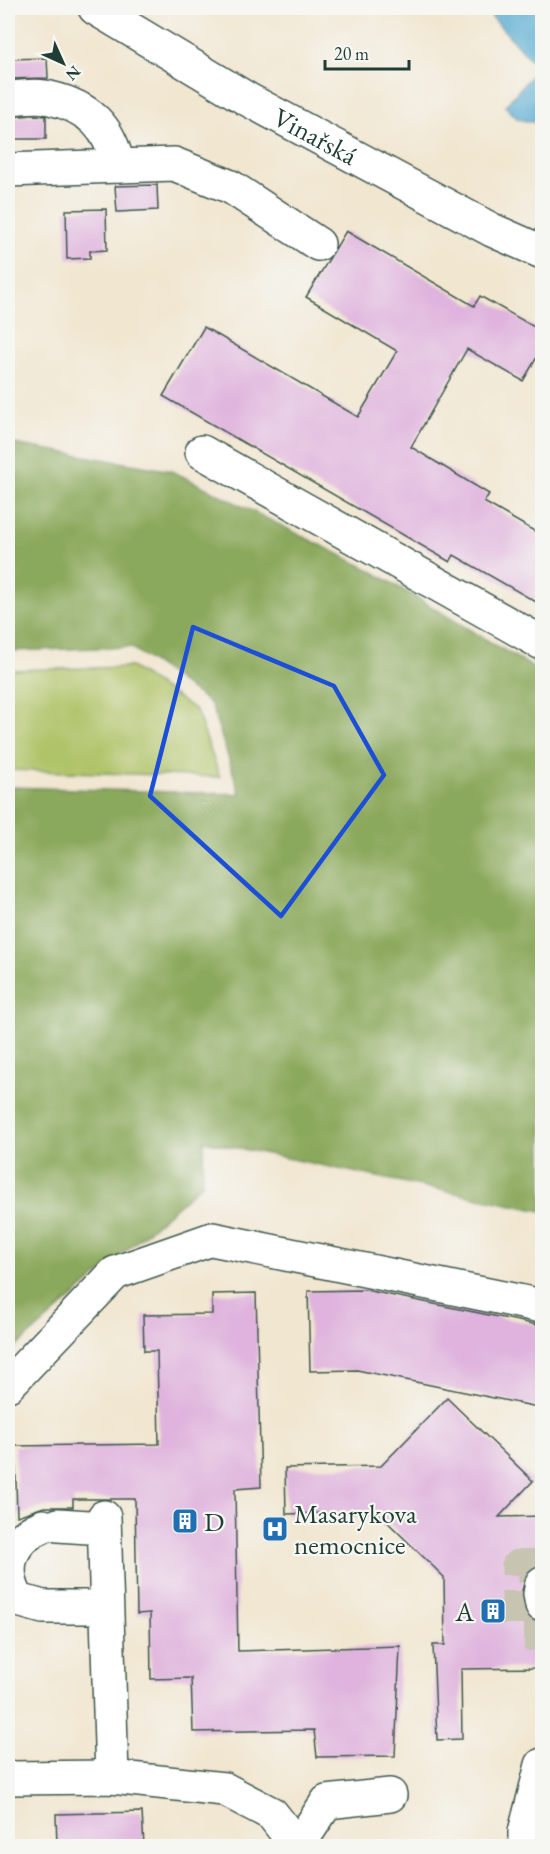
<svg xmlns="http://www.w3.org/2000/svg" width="550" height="1854" viewBox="0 0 550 1854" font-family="'EB Garamond',serif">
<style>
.green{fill:#afc367;stroke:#67804e;stroke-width:1.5}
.forest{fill:#8ba95c;stroke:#557348;stroke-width:1.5}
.water{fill:#55aad1;stroke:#3a7482;stroke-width:1.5}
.building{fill:#dfb3dd}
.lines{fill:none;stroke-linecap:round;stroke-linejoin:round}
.minor-tunnel{stroke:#c7c4b1;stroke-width:33;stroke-dasharray:33 16;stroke-linecap:butt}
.minor-casing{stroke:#3e564b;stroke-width:36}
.minor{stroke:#fff;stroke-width:33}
.marked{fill:none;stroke:#1d4ed8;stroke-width:4.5;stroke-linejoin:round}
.labels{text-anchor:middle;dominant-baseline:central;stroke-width:4.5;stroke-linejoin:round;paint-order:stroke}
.street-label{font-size:27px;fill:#1f3d34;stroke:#f6f6f2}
.poi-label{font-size:27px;fill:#1f3d34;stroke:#f6f6f2;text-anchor:start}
</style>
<rect width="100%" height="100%" fill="#f6f6f2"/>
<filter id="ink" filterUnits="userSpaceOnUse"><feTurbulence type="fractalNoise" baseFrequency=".0167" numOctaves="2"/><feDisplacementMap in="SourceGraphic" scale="12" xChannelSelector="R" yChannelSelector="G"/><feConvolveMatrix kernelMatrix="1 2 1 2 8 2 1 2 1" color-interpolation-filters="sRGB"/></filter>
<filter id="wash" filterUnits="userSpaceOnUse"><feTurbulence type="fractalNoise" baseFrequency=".008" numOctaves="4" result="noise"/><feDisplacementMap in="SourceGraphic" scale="24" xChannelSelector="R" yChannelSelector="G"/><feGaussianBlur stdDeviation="1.35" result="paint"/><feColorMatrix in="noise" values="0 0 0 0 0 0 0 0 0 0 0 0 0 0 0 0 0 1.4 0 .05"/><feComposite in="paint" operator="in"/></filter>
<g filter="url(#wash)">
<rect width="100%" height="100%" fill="#f1e6d0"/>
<path class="green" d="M131 667 196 710 220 777 8 770V670Z"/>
<path class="forest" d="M8 443 172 471 370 570 542 673V1211L204 1141 202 1184 8 1354V787L240 794 211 704 131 647 8 651Z"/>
<path class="water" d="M484 8H542V124L518 119 505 106 538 68Z"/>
<g id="blocks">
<path class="building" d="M47 58 48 78 8 79V59Z
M34 115 46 116V139H8V117Z
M157 185 158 210 117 212 115 186Z
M106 209 107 250 90 251V258L67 259 66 210Z
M346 231 474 306 480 296 543 332V347L523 381 467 349 411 447 489 494 484 502 543 536V606L454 555 450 562 163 396 204 327 358 417 397 351 306 297Z
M365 1290 543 1326V1408L357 1370 310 1371 308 1291Z
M256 1293 261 1487 235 1489 238 1651 400 1646 395 1756 317 1757 314 1730 193 1732 191 1678 151 1679 150 1613 137 1614 135 1499H73V1507H44L17 1516 15 1446 159 1444 157 1351H144L143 1315 212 1314V1294Z
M447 1398 533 1481 499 1517 543 1516V1565L535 1566 527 1571 522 1591 527 1617 535 1622 543 1623V1668L461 1669 462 1739 437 1740 433 1645H445L444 1577 377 1512 286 1514 285 1468 381 1466Z
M142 1812 144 1846H57L56 1814Z"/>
</g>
</g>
<g filter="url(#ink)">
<use href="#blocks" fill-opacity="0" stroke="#3e564b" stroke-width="1.5"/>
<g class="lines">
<path class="minor-tunnel" d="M542 1565 518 1566V1634H542"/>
<g class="minor-casing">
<g id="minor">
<path id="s1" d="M95 8 247 99 492 230 542 252"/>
<path d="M8 98C20 98 37 94 50 98 89 107 110 127 118 166"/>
<path d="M8 170 174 164 231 187 318 244"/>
<path d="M202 452 542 643"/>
<path d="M8 1385 115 1273 212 1239 542 1306"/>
<path d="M104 1517 112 1777"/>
<path d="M58 1525 104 1528"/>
<path d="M43 1526C10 1539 0 1569 18 1600L43 1607H106"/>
<path d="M542 1583 540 1594 542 1605"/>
<path d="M8 1778 112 1777 224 1789 272 1814 297 1846"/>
<path d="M298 1846 327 1802 390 1795"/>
<path d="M525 1846V1832L542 1765"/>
</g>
</g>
<use href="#minor" class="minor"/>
</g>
</g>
<path class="marked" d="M193 627 334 686 384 775 281 916 150 796Z"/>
<defs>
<g id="building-square" transform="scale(1.35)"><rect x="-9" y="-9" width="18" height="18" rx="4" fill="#1f6fb2" stroke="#f6f6f2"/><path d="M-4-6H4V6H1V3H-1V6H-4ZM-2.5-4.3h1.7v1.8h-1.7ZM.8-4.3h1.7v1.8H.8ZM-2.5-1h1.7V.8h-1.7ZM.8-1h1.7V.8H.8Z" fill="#fff"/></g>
<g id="hospital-square" transform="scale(1.35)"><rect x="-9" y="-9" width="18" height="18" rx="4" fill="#1f6fb2" stroke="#f6f6f2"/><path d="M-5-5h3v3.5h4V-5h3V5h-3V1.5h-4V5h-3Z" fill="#fff"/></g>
</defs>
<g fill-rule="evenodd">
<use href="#building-square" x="185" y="1521"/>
<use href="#hospital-square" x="275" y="1529"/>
<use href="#building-square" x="493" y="1611"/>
</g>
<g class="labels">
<g class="street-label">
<text stroke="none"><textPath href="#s1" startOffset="255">Vinařská</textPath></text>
</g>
<g class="poi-label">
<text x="294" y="1513">Masarykova<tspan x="294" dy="31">nemocnice</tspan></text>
<text x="204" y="1521">D</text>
<text x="474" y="1611" text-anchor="end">A</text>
</g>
</g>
<rect width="550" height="1854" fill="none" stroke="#f6f6f2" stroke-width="30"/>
<g transform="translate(63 63) rotate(135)" stroke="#f6f6f2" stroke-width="4.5" paint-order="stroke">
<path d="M0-4.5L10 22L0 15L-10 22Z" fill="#1f3d34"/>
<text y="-9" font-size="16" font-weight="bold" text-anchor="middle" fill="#1f3d34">N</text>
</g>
<path d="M325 60v9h84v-9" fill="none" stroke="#1f3d34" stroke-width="3"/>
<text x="334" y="60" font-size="18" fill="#1f3d34" stroke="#f6f6f2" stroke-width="4.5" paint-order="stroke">20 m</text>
</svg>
